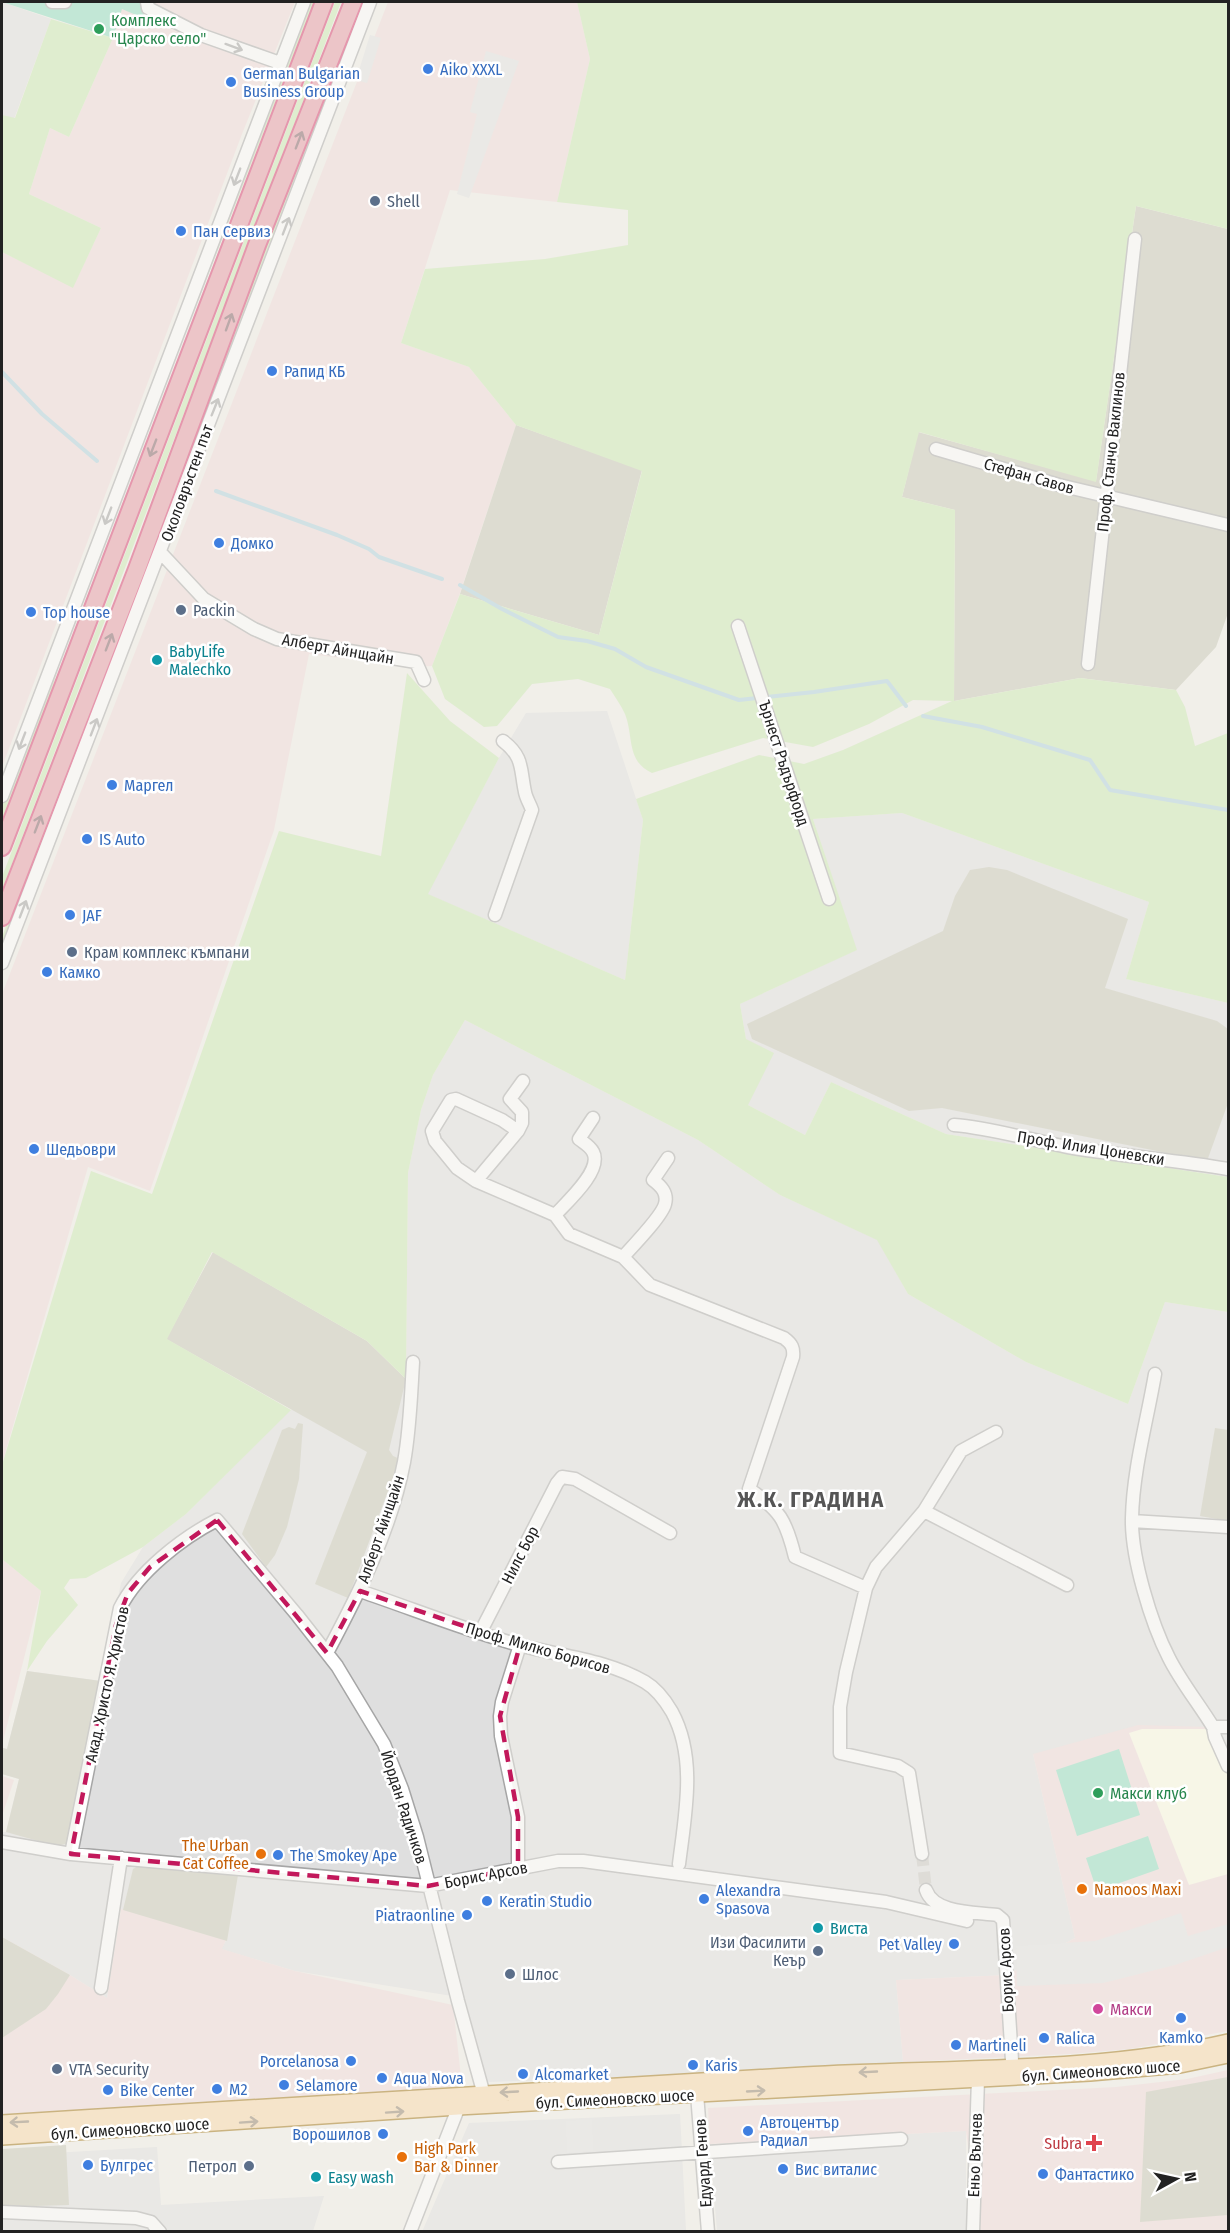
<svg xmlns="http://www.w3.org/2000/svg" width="1230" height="2233" viewBox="0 0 1230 2233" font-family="'Fira Sans Condensed',sans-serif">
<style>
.residential{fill:#dfdfdf}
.commercial{fill:#f1dad9}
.education{fill:#fefee5}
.construction{fill:#c6c6b4}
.grass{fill:#cbeab0}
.pitch{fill:#89debf}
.parking{fill:#e2e2e2}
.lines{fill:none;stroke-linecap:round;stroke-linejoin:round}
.stream{stroke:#aad1de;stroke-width:4}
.minor-tunnel{stroke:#c8c6c1;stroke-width:12;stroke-dasharray:12 6;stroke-linecap:butt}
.minor-casing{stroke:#a6a6a6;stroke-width:15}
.major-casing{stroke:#9c6c03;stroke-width:18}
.highway-casing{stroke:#d82d64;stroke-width:20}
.minor{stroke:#fff;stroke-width:12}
.major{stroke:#fad7a5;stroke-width:15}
.highway{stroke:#e693a1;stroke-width:16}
.oneway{stroke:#9c9c9c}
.oneway2{stroke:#7a555b}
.oneway3{stroke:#8e7c64}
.marked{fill:none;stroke:#c2185b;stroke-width:4.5;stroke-dasharray:12 8;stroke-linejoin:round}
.leisure-dot{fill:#2e9e5b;stroke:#fff;stroke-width:2}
.shop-dot{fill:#3f7fe0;stroke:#fff;stroke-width:2}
.service-dot{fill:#5c6f8a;stroke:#fff;stroke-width:2}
.culture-dot{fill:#0f9aa8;stroke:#fff;stroke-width:2}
.food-dot{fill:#e8710a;stroke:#fff;stroke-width:2}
.hotel-dot{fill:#d1479c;stroke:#fff;stroke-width:2}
.health-dot{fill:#e0444e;stroke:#fff;stroke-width:2}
.labels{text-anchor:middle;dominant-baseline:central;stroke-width:5;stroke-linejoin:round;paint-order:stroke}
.leisure-label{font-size:16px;fill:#27864d;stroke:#fff;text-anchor:start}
.shop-label{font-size:16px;fill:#366cbe;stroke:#fff;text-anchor:start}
.service-label{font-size:16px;fill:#4e5e75;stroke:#fff;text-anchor:start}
.street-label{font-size:16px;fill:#222;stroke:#fff}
.culture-label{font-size:16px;fill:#0d838f;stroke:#fff;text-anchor:start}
.food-label{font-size:16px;fill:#c56008;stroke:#fff;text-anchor:start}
.hotel-label{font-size:16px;fill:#b23c85;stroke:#fff;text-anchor:start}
.health-label{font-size:16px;fill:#be3a42;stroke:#fff;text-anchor:end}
.district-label{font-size:22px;font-weight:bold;letter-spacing:1.5px;fill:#555;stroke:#fff}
</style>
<rect width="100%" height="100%" fill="#f1efe9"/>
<path class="residential" d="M2 2 51 19 14 119 2 115Z
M607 711 643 820 625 980 427 894 499 758 526 713Z
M902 813 1149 902 1126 979 1228 1003V1177L946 1134 831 1082 805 1135 748 1105 746 1039 740 1004 856 950 813 819Z
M465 1020 698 1140 780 1195 878 1240 908 1294 1026 1362 1128 1404 1165 1302 1228 1312V1765L1033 1754 1075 1938 1007 1975 896 1980 903 2062 698 2076 484 2082 465 1998 295 1971 221 1949 226 1941 120 1910 107 1998 70 1975 2 1937V1832H6L19 1779 2 1774V1753L3 1748 7 1749 27 1671 101 1681 121 1583 143 1547 186 1514 290 1410 406 1378 408 1173 421 1110 433 1075Z
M680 2114 686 2231 422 2232 469 2123Z
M966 2131V2231H717L710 2144Z
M157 2147 161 2205 324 2196 313 2231 2 2232V2156Z"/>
<path class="commercial" d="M147 2H295L242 134 2 767V252L73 287 101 228 29 194 50 128 69 137 113 38 122 8 142 17Z
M388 2H577L590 59 557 202 450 190 401 343 469 367 516 425 460 593 432 666 410 667 309 654 274 830 150 1191 88 1167 2 1464V994Z
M2 1559 41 1591 2 1745Z
M1138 1725 1213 1727 1228 1765V2031L1130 2049 1070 2054 903 2062 896 1980 1007 1975 1075 1938 1033 1754Z
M2 1776 14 1780 2 1816Z
M121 1909 226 1940 222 1949 295 1971 453 2005 462 2086 310 2097 2 2114V1937L70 1975 107 1998Z
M1228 2070V2231H973L974 2190 966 2131 710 2144 708 2108 1116 2087 1187 2079Z"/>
<path class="education" d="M1142 1729H1209L1228 1767V1874L1189 1885 1129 1733Z"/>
<path class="construction" d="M1136 206 1228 229V613L1216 647 1176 690 1080 678 954 701 955 510 902 497 918 432 1096 481Z
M516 425 642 470 599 635 460 594Z
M989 867 1007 870 1128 919 1105 988 1217 1021 1228 1029V1103L1207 1161 942 1108 909 1111 752 1039 747 1024 943 931 955 896 970 870Z
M213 1252 367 1341 406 1379 389 1450 393 1456 400 1459 348 1598 315 1584 367 1452 166 1339Z
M298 1423 303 1424 299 1479 287 1527 275 1555 266 1567 242 1534 282 1430 289 1427 295 1429Z
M1215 1428 1228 1430V1521L1200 1516Z
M27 1671 101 1681 70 1839 66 1844 56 1846 6 1832 19 1779 2 1774V1753L3 1748 7 1749Z
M138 1866 238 1875 227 1941 123 1910 133 1869Z
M2 1937 70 1975 58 1994 46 2009 2 2038Z
M1228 2077V2215L1140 2222 1146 2092Z
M66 2145 69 2205 2 2207V2149Z"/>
<path class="grass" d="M308 2H314L193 314 169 366Z
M335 2H341L2 890V877Z
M359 2H364L218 384 233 331Z
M577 2H1228V229L1136 206 1096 482 919 432 902 497 955 510 954 701 1080 678 1176 690 1185 707 1195 746 1228 733V1003L1126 979 1149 902 902 813 813 819 857 950 740 1004 746 1039 774 1053 748 1105 805 1135 831 1082 946 1134 1228 1177V1312L1165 1302 1128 1404 1026 1362 908 1294 877 1240 780 1195 698 1140 465 1020 433 1075 421 1110 408 1173 406 1379 367 1341 212 1252 167 1339 291 1410 186 1514 143 1547 86 1578 70 1579 64 1588 78 1605 47 1641 27 1671 41 1591 2 1559V1465L91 1171 152 1194 279 831 381 856 407 673 450 721 499 758 428 894 625 980 643 820 636 799 759 755 804 764 843 750 952 701 913 700 869 724 813 747 763 738 652 773C626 761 634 737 625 714 621 705 615 697 610 689L578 679 532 684 497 726 484 727 445 699 432 666 460 594 599 635 642 471 516 425 469 367 401 343 425 269 545 259 628 245V210L557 202 590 59Z
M51 19 113 38 69 137 50 128 29 194 101 228 73 288 2 252V115L15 118Z
M66 639 52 689 2 822V807Z
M115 652 2 949V937L88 710Z"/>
<path class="pitch" d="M2 2H147L143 18 122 9 113 38Z
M1119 1749 1140 1815 1077 1836 1056 1770Z
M1148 1836 1159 1869 1097 1891 1086 1858Z"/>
<path class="parking" d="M370 35 381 38 367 83 356 80Z
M486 51 519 61 469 198 457 194 477 114 470 112Z
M1181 1913 1188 1936 1228 1924V1947L1175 1965 1103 1983 1017 1986 1016 1946 1095 1941Z
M592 2119 594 2151 567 2153 565 2121Z"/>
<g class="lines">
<path class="stream" d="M2 372 42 414 97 461
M216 491 337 535 369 549 379 557 442 579
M460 585 502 609 558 637 587 641 615 649 646 667 739 700 814 692 887 681 906 706
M923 716 982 727 1090 760 1110 790 1228 810"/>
<path class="minor-tunnel" d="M922 1854 926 1890"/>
<g class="minor-casing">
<path id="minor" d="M52 2H65
M147 2 148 8 201 35 280 63
M936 449 1059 485 1228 525
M161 553 204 599 254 629 277 639 416 662 424 680
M738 626 829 899
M1088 664 1135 239
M2 796 304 2
M495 915 532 810C530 804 526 798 525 792 520 769 524 757 503 741
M2 963C126 643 247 322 370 2
M954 1125C992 1128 1030 1140 1068 1147 1121 1156 1175 1160 1228 1169
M518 1131 502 1120 456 1099 451 1100 432 1131 435 1141 457 1168 476 1181 555 1215 569 1234 623 1257 650 1285 784 1338C792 1344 794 1348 793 1357L749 1489C780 1510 786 1520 795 1557L866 1588
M476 1181 518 1131 522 1123V1112L510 1099 523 1081
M555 1215C567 1202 603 1170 593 1152 590 1146 584 1143 579 1139L593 1118
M623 1257C633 1246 662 1216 665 1204 668 1193 661 1186 653 1180L668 1158
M1155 1374C1147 1421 1133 1470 1132 1518 1131 1557 1151 1623 1169 1658 1181 1682 1199 1704 1213 1727L1215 1737 1228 1766
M924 1511 1067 1585
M1132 1521 1228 1527
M360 1591C413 1609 465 1630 519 1645 561 1656 608 1660 645 1682 657 1689 665 1700 672 1712 697 1758 685 1815 679 1864
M480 1633 557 1483 562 1477 575 1479 670 1533
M327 1653C359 1593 391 1530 404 1462 410 1430 411 1395 413 1362
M1213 1727H1228
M2 1842 71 1854 428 1886 558 1861H583L886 1902 967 1921
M71 1854 120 1608C138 1572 182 1538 217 1520L297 1615 337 1666 384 1744 402 1789 417 1837 458 2001 486 2102
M922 1854 909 1773 898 1766 840 1753V1707L846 1672 866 1588 876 1567 924 1511 961 1451 996 1432
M518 1868V1817L501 1736 500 1716 502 1702 520 1645
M926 1890C934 1914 976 1912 997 1915L1003 1920 1013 2076
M101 1988 121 1858
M697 2094 708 2232
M558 2162 901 2139
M2 2212 136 2218 151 2222 160 2232
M410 2232 461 2101
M973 2232 978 2079"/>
</g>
<g class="major-casing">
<path id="major" d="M2 2123C269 2106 536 2091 804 2075 942 2067 1094 2073 1228 2042
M2 2137 458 2107 1090 2073 1180 2065 1228 2055"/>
</g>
<g class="highway-casing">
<path id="highway" d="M2 847 324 2
M2 917 137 569 257 245 353 2"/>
</g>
<use href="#minor" class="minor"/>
<use href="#major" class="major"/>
<use href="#highway" class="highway"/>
</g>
<defs><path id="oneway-shaft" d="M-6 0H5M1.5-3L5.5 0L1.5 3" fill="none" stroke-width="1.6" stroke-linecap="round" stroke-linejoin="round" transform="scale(1.5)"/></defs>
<g class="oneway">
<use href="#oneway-shaft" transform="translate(234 47) rotate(20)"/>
<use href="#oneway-shaft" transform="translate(237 177) rotate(111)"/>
<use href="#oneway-shaft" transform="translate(286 226) rotate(-69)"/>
<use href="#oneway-shaft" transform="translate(215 407) rotate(-68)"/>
<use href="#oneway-shaft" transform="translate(108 516) rotate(111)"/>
<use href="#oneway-shaft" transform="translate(94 727) rotate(-69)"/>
<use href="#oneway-shaft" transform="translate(22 741) rotate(111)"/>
<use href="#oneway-shaft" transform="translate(23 909) rotate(-69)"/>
</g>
<g class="oneway2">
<use href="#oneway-shaft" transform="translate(299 140) rotate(-69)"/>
<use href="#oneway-shaft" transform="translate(229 322) rotate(-70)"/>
<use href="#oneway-shaft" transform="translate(153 448) rotate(111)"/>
<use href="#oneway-shaft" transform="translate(109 642) rotate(-69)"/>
<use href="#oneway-shaft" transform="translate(38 824) rotate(-69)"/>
</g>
<g class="oneway3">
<use href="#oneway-shaft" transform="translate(868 2072) rotate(177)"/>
<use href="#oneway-shaft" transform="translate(756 2091) rotate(-3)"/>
<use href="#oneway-shaft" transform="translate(509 2092) rotate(177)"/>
<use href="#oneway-shaft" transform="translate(395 2112) rotate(-4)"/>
<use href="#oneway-shaft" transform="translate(19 2122) rotate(177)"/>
<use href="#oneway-shaft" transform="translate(249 2122) rotate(-4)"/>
</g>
<path d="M0 0H1230V2233H0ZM217 1520 327 1653 360 1591 520 1645 500 1716 518 1817V1868L428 1886 71 1854 116 1625 128 1593 150 1567Z" fill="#f1efe9" fill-opacity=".55" fill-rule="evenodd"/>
<path class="marked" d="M217 1520 327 1653 360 1591 520 1645 500 1716 518 1817V1868L428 1886 71 1854 116 1625 128 1593 150 1567Z"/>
<g class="leisure-dot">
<circle cx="99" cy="29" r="6"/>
<circle cx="1098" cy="1793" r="6"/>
</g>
<g class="shop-dot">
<circle cx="428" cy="69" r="6"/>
<circle cx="231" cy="82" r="6"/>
<circle cx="181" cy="231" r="6"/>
<circle cx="272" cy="371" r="6"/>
<circle cx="219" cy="543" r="6"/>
<circle cx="31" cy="612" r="6"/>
<circle cx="112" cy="785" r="6"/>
<circle cx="87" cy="839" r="6"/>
<circle cx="70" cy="915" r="6"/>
<circle cx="47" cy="972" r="6"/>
<circle cx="34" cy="1149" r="6"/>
<circle cx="278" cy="1855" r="6"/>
<circle cx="704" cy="1899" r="6"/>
<circle cx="487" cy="1901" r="6"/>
<circle cx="467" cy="1915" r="6"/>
<circle cx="954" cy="1944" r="6"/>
<circle cx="1181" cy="2018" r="6"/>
<circle cx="1044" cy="2038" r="6"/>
<circle cx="956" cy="2045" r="6"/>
<circle cx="351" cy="2061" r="6"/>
<circle cx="693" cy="2065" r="6"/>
<circle cx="523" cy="2074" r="6"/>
<circle cx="382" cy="2078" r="6"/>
<circle cx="284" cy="2085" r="6"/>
<circle cx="217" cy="2089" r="6"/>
<circle cx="108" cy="2090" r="6"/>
<circle cx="748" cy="2131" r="6"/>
<circle cx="383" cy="2134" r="6"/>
<circle cx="88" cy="2165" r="6"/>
<circle cx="783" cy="2169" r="6"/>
<circle cx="1043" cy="2174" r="6"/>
</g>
<g class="service-dot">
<circle cx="375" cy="201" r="6"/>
<circle cx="181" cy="610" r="6"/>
<circle cx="72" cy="952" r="6"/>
<circle cx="818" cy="1951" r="6"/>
<circle cx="510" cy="1974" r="6"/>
<circle cx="57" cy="2069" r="6"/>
<circle cx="249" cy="2166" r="6"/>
</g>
<g class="culture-dot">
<circle cx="157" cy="660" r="6"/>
<circle cx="818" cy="1928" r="6"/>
<circle cx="316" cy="2177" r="6"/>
</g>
<g class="food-dot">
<circle cx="261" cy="1854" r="6"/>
<circle cx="1082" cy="1889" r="6"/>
<circle cx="402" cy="2157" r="6"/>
</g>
<circle class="hotel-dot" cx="1098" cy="2009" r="6"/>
<path class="health-dot" d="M1091 2134h6v6h6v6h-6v6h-6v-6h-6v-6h6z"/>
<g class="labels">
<g class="leisure-label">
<text x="111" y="20">Комплекс<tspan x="111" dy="18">"Царско село"</tspan></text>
<text x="1110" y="1793">Макси клуб</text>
</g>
<g class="shop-label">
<text x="440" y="69">Aiko XXXL</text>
<text x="243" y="73">German Bulgarian<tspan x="243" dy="18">Business Group</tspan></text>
<text x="193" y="231">Пан Сервиз</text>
<text x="284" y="371">Рапид КБ</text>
<text x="231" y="543">Домко</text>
<text x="43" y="612">Top house</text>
<text x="124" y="785">Маргел</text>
<text x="99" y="839">IS Auto</text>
<text x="82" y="915">JAF</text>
<text x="59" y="972">Камко</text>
<text x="46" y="1149">Шедьоври</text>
<text x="290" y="1855">The Smokey Ape</text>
<text x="716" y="1890">Alexandra<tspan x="716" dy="18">Spasova</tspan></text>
<text x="499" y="1901">Keratin Studio</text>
<text x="455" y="1915" text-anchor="end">Piatraonline</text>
<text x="942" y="1944" text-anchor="end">Pet Valley</text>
<text x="1181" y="2037" text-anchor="middle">Kamko</text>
<text x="1056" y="2038">Ralica</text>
<text x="968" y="2045">Martineli</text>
<text x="339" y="2061" text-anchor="end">Porcelanosa</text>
<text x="705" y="2065">Karis</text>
<text x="535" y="2074">Alcomarket</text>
<text x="394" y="2078">Aqua Nova</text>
<text x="296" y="2085">Selamore</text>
<text x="229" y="2089">M2</text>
<text x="120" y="2090">Bike Center</text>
<text x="760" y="2122">Автоцентър<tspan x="760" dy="18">Радиал</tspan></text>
<text x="371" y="2134" text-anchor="end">Ворошилов</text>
<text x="100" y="2165">Булгрес</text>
<text x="795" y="2169">Вис виталис</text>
<text x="1055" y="2174">Фантастико</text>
</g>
<g class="service-label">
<text x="387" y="201">Shell</text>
<text x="193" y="610">Packin</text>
<text x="84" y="952">Крам комплекс къмпани</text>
<text x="806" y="1942" text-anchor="end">Изи Фасилити<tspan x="806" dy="18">Кеър</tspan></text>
<text x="522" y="1974">Шлос</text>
<text x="69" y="2069">VTA Security</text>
<text x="237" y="2166" text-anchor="end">Петрол</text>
</g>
<g class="street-label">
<text transform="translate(1111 452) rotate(-84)">Проф. Станчо Ваклинов</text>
<text transform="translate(1029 476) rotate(16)">Стефан Савов</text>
<text transform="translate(187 483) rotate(-70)">Околовръстен път</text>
<text transform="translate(338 649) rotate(10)">Алберт Айнщайн</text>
<text transform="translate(784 763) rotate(72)">Ърнест Ръдърфорд</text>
<text transform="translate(1091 1148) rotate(9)">Проф. Илия Цоневски</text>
<text transform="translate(381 1529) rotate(-71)">Алберт Айнщайн</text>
<text transform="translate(520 1555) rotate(-63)">Нилс Бор</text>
<text transform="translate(538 1648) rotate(16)">Проф. Милко Борисов</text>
<text transform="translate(107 1684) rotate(-78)">Акад. Христо Я. Христов</text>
<text transform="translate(404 1807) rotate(72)">Йордан Радичков</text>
<text transform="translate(486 1875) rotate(-11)">Борис Арсов</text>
<text transform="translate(1006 1970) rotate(-93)">Борис Арсов</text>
<text transform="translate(1101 2071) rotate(-4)">бул. Симеоновско шосе</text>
<text transform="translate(615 2099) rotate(-3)">бул. Симеоновско шосе</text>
<text transform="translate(130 2129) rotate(-4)">бул. Симеоновско шосе</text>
<text transform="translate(975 2155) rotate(-88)">Еньо Вълчев</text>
<text transform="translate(703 2163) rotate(-94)">Едуард Генов</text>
</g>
<g class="culture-label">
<text x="169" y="651">BabyLife<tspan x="169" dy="18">Malechko</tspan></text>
<text x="830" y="1928">Виста</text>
<text x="328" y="2177">Easy wash</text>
</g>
<g class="food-label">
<text x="249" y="1845" text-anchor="end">The Urban<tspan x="249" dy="18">Cat Coffee</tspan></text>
<text x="1094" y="1889">Namoos Maxi</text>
<text x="414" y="2148">High Park<tspan x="414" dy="18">Bar &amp; Dinner</tspan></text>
</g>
<g class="hotel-label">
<text x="1110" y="2009">Макси</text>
</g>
<g class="health-label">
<text x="1082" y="2143">Subra</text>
</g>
<g class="district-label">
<text x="811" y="1499">Ж.К. ГРАДИНА</text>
</g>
</g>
<rect width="1230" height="2233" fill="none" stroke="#222222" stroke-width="6"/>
<g transform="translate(1176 2179) rotate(82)" stroke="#ffffff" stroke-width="4.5" paint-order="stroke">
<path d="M0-4.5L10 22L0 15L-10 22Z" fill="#222222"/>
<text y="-9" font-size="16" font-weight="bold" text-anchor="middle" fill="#222222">N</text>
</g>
</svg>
